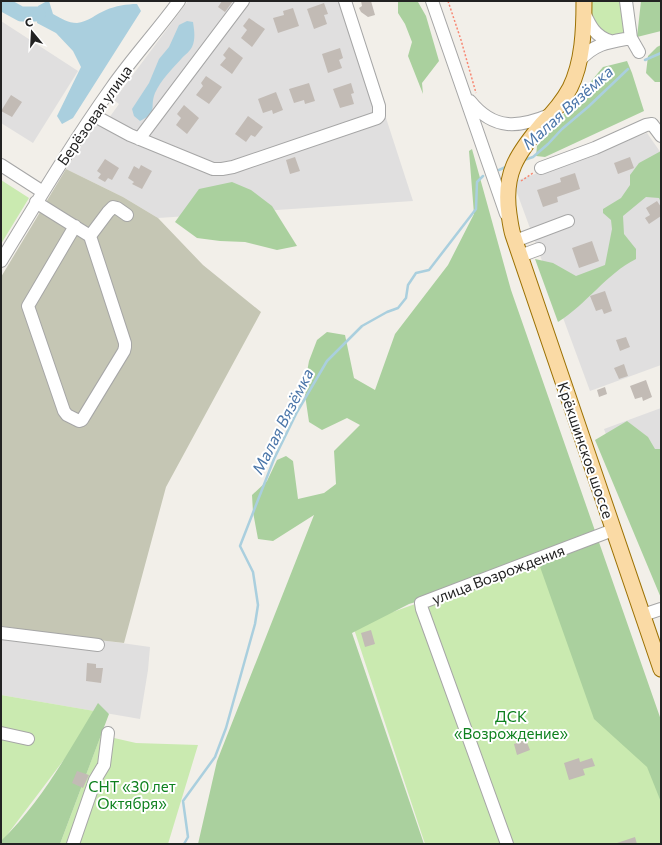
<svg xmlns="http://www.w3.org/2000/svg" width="662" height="845" viewBox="0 0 662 845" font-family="Commissioner,sans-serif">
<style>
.residential{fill:#e0dfdf}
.construction{fill:#c5c6b4}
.grass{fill:#caeab0}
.forest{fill:#aad09e}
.water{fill:#aacfde}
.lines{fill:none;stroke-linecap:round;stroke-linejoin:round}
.stream{stroke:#aacfde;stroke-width:2.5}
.river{stroke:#aacfde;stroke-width:15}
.building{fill:#c2bbb5}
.minor-casing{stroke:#a6a6a6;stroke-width:14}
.major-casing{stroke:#9c7103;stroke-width:17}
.path{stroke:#f78874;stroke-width:1.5;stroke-dasharray:2 2;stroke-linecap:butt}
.minor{stroke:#fff;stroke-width:12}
.major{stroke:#fadaa5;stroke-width:15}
.labels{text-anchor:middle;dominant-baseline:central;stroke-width:4;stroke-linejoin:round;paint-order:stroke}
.street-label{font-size:15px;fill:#222;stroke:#fff}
.park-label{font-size:15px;fill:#0e811e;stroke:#fff}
.water-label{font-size:16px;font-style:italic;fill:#4b76a9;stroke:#fff}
</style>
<rect width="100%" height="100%" fill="#f2efe9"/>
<path class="residential" d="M188 1H348L413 201 158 218 123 197 66 169 96 123 104 125 119 104 114 100Z
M1 21 78 71 33 143 1 123Z
M647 133 661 153V365L590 391 513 182Z
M661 408V583L604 429Z
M1 626 150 647 148 670 140 719 1 695Z"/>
<path class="construction" d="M66 169 123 197 158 218 203 265 261 312 166 487 124 643 64 636 1 626V277Z"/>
<path class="grass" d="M588 1H624L629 35H614L603 33 591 17Z
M1 180 29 198 1 244Z
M571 549 661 788V844H425L353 626Z
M1 695 100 712 1 843Z
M101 735 136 743 198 745 168 844H60Z"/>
<path class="forest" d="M398 1 418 2 426 16 439 61 422 83 423 94 408 56 412 42 405 24 398 13Z
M641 1H661V31L637 37Z
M661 45V82H655L646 73 648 56 657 47Z
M627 61 632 73 644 111 545 157 536 156 537 146 603 67Z
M472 149 511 290 661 720V802L647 767 594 719 539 564 409 604 352 633 424 844H198L217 761 314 515 273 541 258 539 253 512 252 495 267 481 277 460 286 456 293 461 298 499 324 493 336 484 334 451 360 425 347 418 322 430 309 422 304 388 309 361 317 340 327 332 345 335 354 378 375 390 395 334 448 265 474 214 469 151Z
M661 151V203L659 198 646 197 623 216 624 234 636 249V259C606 274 587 304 558 322L535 259 553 263 576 276 605 265 612 229 611 220 603 213V209L621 198 630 185V175L639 163Z
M232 182 251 190 272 206 297 246 277 250 245 242 220 241 197 238 175 222 199 189Z
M627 421 648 437 655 449H661V542L660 546 661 548V598L595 440Z
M98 703 109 714 60 844H1V841C42 801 69 751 98 703Z"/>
<path class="water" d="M47 1H49L53 14C60 18 68 23 77 23 88 22 96 14 106 10 115 6 127 4 137 4L141 11 73 118 62 124 57 116 81 67 73 51 56 33 37 23 38 6Z
M187 21 193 22C194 29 196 39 192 47 190 51 185 55 182 58 172 69 161 80 155 93 149 108 159 112 140 121L134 116 132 109 149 83 159 59 169 47 179 25Z"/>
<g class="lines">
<path class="stream" d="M645 60 661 53
M524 160 533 157 548 144 562 129 588 107 628 69
M499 170 508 166
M184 844 188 837 183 801 215 757 226 728 255 624 258 605 253 572 240 546 274 459 297 412 327 361 362 326 387 312 398 308 406 298 408 285 416 273 429 270 476 209 477 182 483 176"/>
<path class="river" d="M1 3 21 14H38"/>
</g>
<path class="building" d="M222 1H233L225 12 218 7Z
M361 1H371L375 15 368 17 361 12 359 8 362 6Z
M324 3 328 14 324 15 327 24 314 29 307 9Z
M293 8 299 26 278 33 273 18 284 15 283 11Z
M249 18 265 29 252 47 241 38 247 30 243 26Z
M229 47 243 58 232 74 220 65 226 58 223 55Z
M340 48 343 58 339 60 342 68 328 73 322 54Z
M206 76 222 87 209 104 196 95 203 86 201 83Z
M309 83 315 101 305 104 304 100 294 103 289 89Z
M351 83 354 93 351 94 354 104 340 108 333 89Z
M276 92 283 110 273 114 272 110 263 113 258 99Z
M11 95 22 102 12 117 1 111Z
M184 105 199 118 187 134 176 125 181 118 177 114Z
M248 116 263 127 255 137 251 135 246 142 235 134Z
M295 157 300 171 290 174 286 160Z
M630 157 634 168 618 174 614 163Z
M105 159 119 168 112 180 108 178 105 182 98 178 101 174 97 171Z
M141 165 152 171 142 189 132 184 134 182 128 178 134 166 139 169Z
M575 173 580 189 557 197 558 202 543 207 537 190 561 182 560 178Z
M657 201 661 207V216L649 224 645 218 650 215 646 208Z
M592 241 599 261 579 268 572 248Z
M605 291 612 311 604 314 602 309 596 311 590 296Z
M626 337 630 347 620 351 616 340Z
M624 364 628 376 619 379 614 368Z
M646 380 652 397 643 401 642 397 635 399 630 386Z
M605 387 607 394 599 397 597 390Z
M371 630 375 644 365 647 361 633Z
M87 663 96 664V668H103L101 683 86 681Z
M526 740 530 750 517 755 514 744Z
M579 758 580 762 592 758 595 766 583 769 585 775 569 780 564 763Z
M77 771 89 775 83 788 72 783Z
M635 837 637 844H617V843Z"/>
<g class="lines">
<g class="minor-casing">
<path id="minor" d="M432 1 506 214
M584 12C590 26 595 36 610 41
M631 38 639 52
M579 61C595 43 609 42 631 38L626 1
M470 101C494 131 519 128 552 114
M93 115 130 135 213 169H222L233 167 377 118 379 116V106L345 1
M139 139 243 1
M1 165 43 192
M541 168 595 148 646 125 652 124 661 136
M36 202 42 206 90 236 125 343V347L124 351 85 415 82 420 79 421 67 415 64 411 28 306 75 226
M90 236 108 212 113 207 117 208 127 215
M515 241 568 221
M520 256 539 249
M1 261C37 202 72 143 112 87 133 57 158 30 179 1
M643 615 661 609
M1 633 98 645
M1 733 28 739
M73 844 95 780 104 765 108 733
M507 844 422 609 421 603 613 530"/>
</g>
<g class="major-casing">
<path id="major" d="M584 1C584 29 583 62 570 88 563 101 553 113 542 124 517 154 503 174 509 214 510 221 511 229 513 235L661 669"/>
</g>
<path class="path" d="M448 1 461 40 476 93
M521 181 533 173"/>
<use href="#minor" class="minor"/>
<use href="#major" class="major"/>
</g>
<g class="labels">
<g class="street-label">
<text transform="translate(94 115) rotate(-55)">Берёзовая улица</text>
<text transform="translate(586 450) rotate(71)">Крёкшинское шоссе</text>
<text transform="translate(498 574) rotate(-21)">улица Возрождения</text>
</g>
<g class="park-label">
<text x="511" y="716">ДСК<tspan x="511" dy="17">«Возрождение»</tspan></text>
<text x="132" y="786">СНТ «30 лет<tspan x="132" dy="17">Октября»</tspan></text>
</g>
<g class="water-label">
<text transform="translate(567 107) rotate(-42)">Малая Вязёмка</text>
<text transform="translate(282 421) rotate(-63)">Малая Вязёмка</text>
</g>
</g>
<rect width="662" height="845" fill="none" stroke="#222222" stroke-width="4"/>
<g transform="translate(32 32) rotate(342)" stroke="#ffffff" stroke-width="3" paint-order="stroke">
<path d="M0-3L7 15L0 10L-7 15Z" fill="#222222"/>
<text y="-6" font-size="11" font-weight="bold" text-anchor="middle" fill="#222222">С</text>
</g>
</svg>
